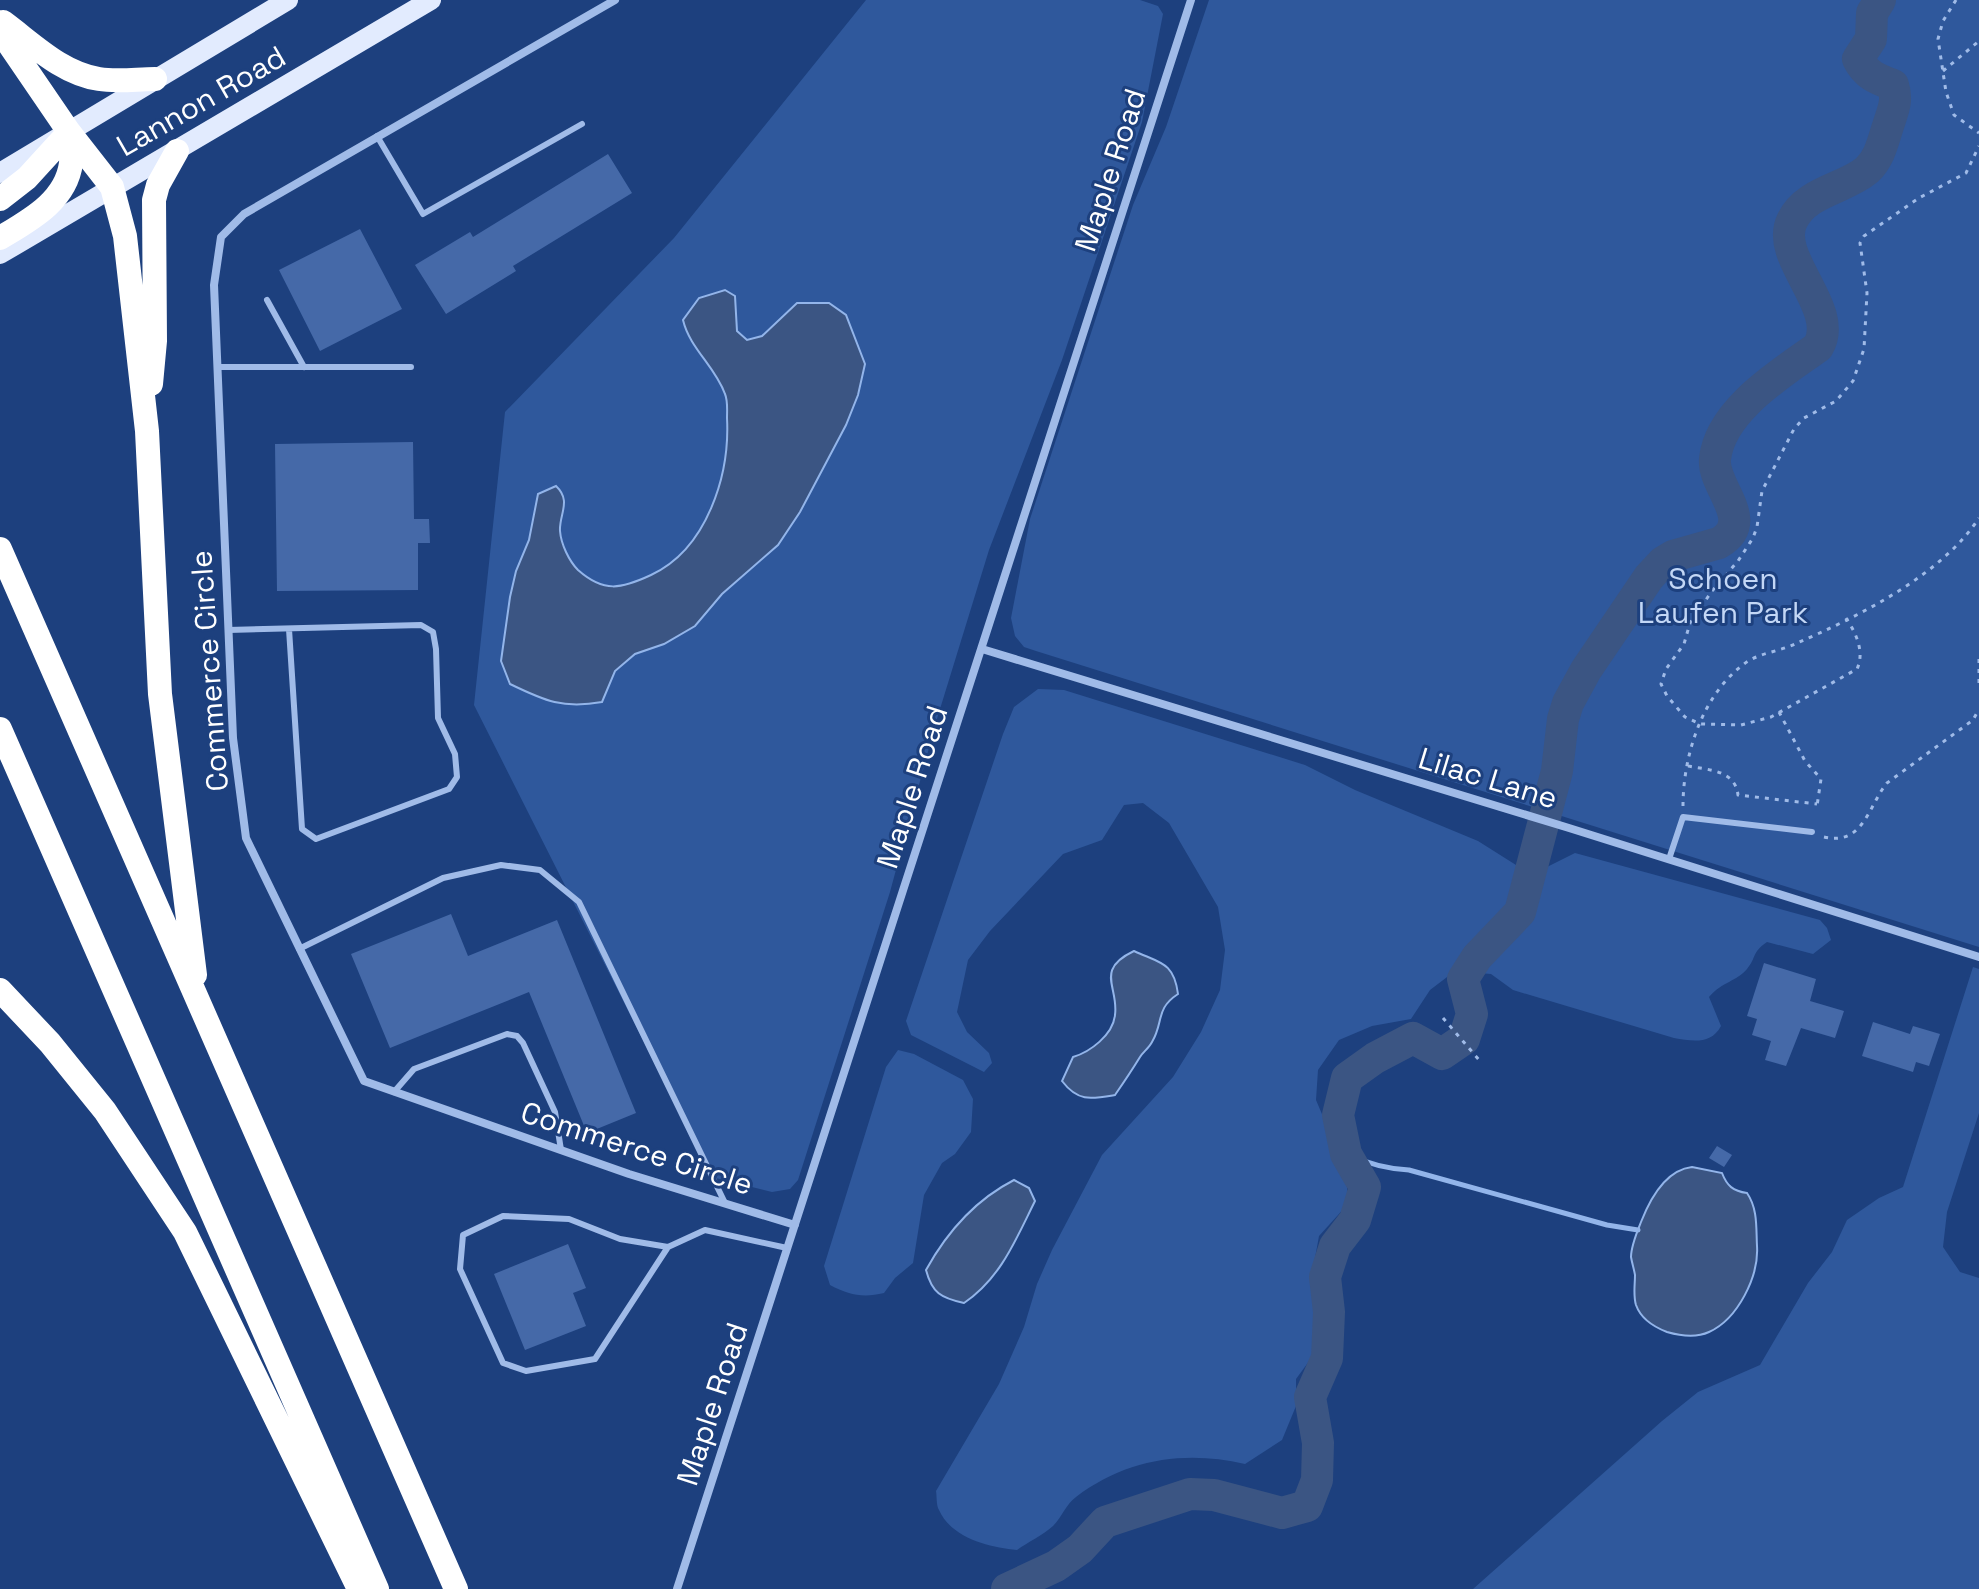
<svg xmlns="http://www.w3.org/2000/svg" width="1979" height="1589" viewBox="0 0 1979 1589" font-family="'Space Grotesk',sans-serif">
<style>
.green{fill:#2f589c}
.water{fill:#3b5583;stroke:#93b5ea;stroke-width:2}
.lines{fill:none;stroke-linecap:round;stroke-linejoin:round}
.stream{stroke:#93b5ea;stroke-width:5}
.river{stroke:#3b5583;stroke-width:32}
.building{fill:#4569a8}
.path{stroke:#a0bbe8;stroke-width:3;stroke-dasharray:4 6;stroke-linecap:butt}
.lane{stroke:#a0bbe8;stroke-width:6}
.street{stroke:#a0bbe8;stroke-width:8}
.primary{stroke:#e2ebfe;stroke-width:20}
.highway{stroke:#fff;stroke-width:24}
.labels{text-anchor:middle;dominant-baseline:central;stroke-width:6;stroke-linejoin:round;paint-order:stroke}
.street-label{font-size:30px;fill:#fff;stroke:#1d407e}
.park-label{font-size:30px;fill:#c3d7f6;stroke:#1d407e}
</style>
<rect width="100%" height="100%" fill="#1d407e"/>
<path class="green" d="M866 0H1140L1158 6 1163 14 1142 122 1062 360 989 550 936 722 890 892 798 1180 790 1189 772 1192 712 1177 474 705 505 412 674 238Z
M1209 0H1979V947L1036 651 1024 647 1015 636 1011 618 1030 519 1133 205 1166 127Z
M1038 689 1064 690 1305 765 1355 790 1478 841 1516 865 1543 869 1575 853 1820 920 1827 928 1831 940 1813 954 1767 942C1751 953 1757 957 1747 969 1736 982 1723 981 1709 997L1721 1026C1711 1045 1692 1041 1674 1038L1513 990 1491 974 1455 971 1430 990 1411 1019 1372 1026 1339 1040 1318 1070 1316 1100 1346 1171 1348 1204 1319 1236 1313 1269 1318 1290V1349L1296 1379V1406L1282 1440 1245 1464C1185 1450 1126 1459 1076 1497 1066 1504 1062 1517 1053 1526 1043 1535 1028 1542 1017 1550 990 1547 952 1539 939 1510 936 1505 937 1496 936 1491L999 1384 1024 1327 1037 1284 1052 1250 1102 1155 1173 1077 1201 1032 1220 990 1225 950 1218 907 1169 823 1143 803 1124 805 1102 840 1063 854 990 931 968 960 957 1012 967 1032 989 1053 992 1063 984 1072 911 1035 906 1021 1003 734 1014 707Z
M1973 967 1979 969V1113L1947 1212 1943 1247 1960 1272 1979 1278V1589H1473L1662 1421 1698 1392 1760 1365 1808 1283 1832 1252 1847 1220 1879 1198 1903 1187Z
M898 1050 914 1054 963 1080 973 1099 971 1132 955 1154 942 1163 924 1195 913 1263 895 1278 884 1293C863 1298 849 1295 830 1285L824 1266 886 1067Z"/>
<path class="water" d="M725 290 735 296 737 331 747 340 762 336 797 303H829L846 315 865 364 858 395 846 425 800 512 778 545 722 594 695 626 664 644 635 654 615 671 602 702C563 709 545 701 510 684L501 661 510 597 516 571 529 540 538 494 556 486C572 501 559 514 560 531 561 544 569 561 578 570 604 593 621 589 651 575 707 549 730 475 727 418 727 410 728 401 725 394 715 366 690 349 683 320L699 298Z
M1134 951C1160 963 1174 962 1178 994 1155 1009 1164 1022 1152 1042 1149 1048 1143 1052 1140 1057 1132 1070 1124 1082 1115 1095 1091 1099 1078 1102 1062 1081L1073 1057C1090 1052 1113 1035 1115 1015 1119 987 1094 970 1134 951Z
M1692 1167 1722 1173C1727 1186 1733 1191 1747 1193 1758 1209 1756 1228 1757 1246 1759 1276 1738 1319 1709 1332 1696 1338 1681 1336 1667 1332 1654 1327 1641 1319 1636 1305 1633 1295 1635 1285 1635 1275 1634 1269 1632 1263 1631 1257 1631 1246 1637 1232 1641 1222 1650 1199 1666 1170 1692 1167Z
M1014 1180 1029 1188 1035 1201C1016 1239 1001 1278 964 1303 941 1298 932 1293 926 1270 947 1232 975 1200 1014 1180Z"/>
<g class="lines">
<path class="stream" d="M1346 1154C1366 1163 1386 1169 1409 1170L1607 1225 1638 1230"/>
<path class="river" d="M1007 1589 1056 1566 1080 1549 1105 1522 1190 1494 1214 1495 1282 1513 1307 1506 1317 1480 1318 1443 1310 1397 1327 1358 1329 1312 1325 1277 1335 1246 1355 1220 1365 1187 1346 1154 1338 1115 1347 1078 1375 1058 1413 1038 1442 1054 1464 1039 1472 1014 1463 979 1477 957 1520 912 1557 771 1563 719 1568 703 1586 670 1649 577 1663 562 1673 556 1719 543C1757 521 1712 487 1715 459 1720 410 1782 373 1818 347 1841 309 1774 258 1792 221 1806 191 1845 189 1867 170 1880 158 1883 141 1888 126 1893 110 1898 101 1893 85 1877 79 1866 75 1858 59L1871 39 1872 13 1880 0"/>
</g>
<path class="building" d="M608 154 632 193 513 266 516 271 446 314 415 265 470 232 473 237Z
M360 229 402 309 320 351 279 270Z
M413 442 414 519H429L430 543H418V590L277 591 275 444Z
M451 914 468 956 557 920 636 1113 587 1133 529 992 390 1048 351 954Z
M1764 963 1816 979 1810 1001 1844 1011 1835 1038 1801 1028 1786 1066 1765 1060 1771 1041 1752 1035 1757 1019 1747 1016Z
M1873 1022 1910 1034 1913 1026 1940 1034 1929 1066 1916 1062 1913 1072 1862 1056Z
M1717 1146 1732 1155 1724 1167 1709 1158Z
M568 1244 586 1288 573 1293 586 1326 525 1350 494 1274Z"/>
<g class="lines">
<path class="path" d="M1956 0 1943 21 1938 39 1946 92 1954 115 1979 133
M1943 71 1979 41
M1846 618C1856 633 1865 652 1857 669L1771 717 1741 725 1700 724 1685 717 1667 696 1661 684 1666 669 1684 644 1690 623 1712 591 1738 561 1753 538 1757 527 1762 491 1794 429 1804 418 1836 401 1853 381 1864 349 1867 293 1860 243 1864 236 1919 198 1966 173 1979 146
M1979 659V685
M1779 712 1805 761 1821 779 1817 806
M1688 766C1709 770 1735 770 1738 795L1817 804
M1683 806C1683 756 1702 695 1744 664 1758 653 1778 652 1795 644 1857 617 1941 576 1979 518
M1824 837C1864 846 1868 806 1887 783L1973 720 1979 709
M1443 1018 1480 1061"/>
<path class="lane" d="M377 136 423 214 582 124
M267 300 304 367
M217 367H411
M228 630 421 625 433 632 436 649 438 718 455 754 457 777 449 789 316 839 302 829 289 629
M1669 859 1683 817 1812 832
M299 949 443 878 501 865 540 870 579 902 725 1203
M394 1092 414 1069 507 1034 517 1036 523 1043 555 1112 561 1150
M668 1247 620 1239 569 1219 503 1216 463 1235 460 1269 503 1363 526 1371 595 1359 668 1247 705 1230 787 1248"/>
<path class="street" d="M615 0 244 214 221 237 214 285 233 738 246 838 364 1081 629 1174 795 1225
M982 649 1569 828 1979 957
M677 1589 1191 0"/>
<path class="primary" d="M0 173 288 0
M0 254 431 0"/>
<path class="highway" d="M3 22C33 44 61 73 99 79 117 82 137 79 155 79
M0 31 69 132 112 187 125 236 147 431 160 694 195 975
M0 199 27 178 69 132
M0 238C30 220 66 201 71 163 72 153 70 142 69 132
M151 384 155 341 154 200 158 185 177 151
M0 549 456 1589
M0 729 377 1589
M0 990 50 1043 105 1111 185 1232 359 1589"/>
</g>
<g class="labels">
<g class="street-label">
<text transform="translate(201 101) rotate(-30)">Lannon Road</text>
<text transform="translate(1110 170) rotate(-72)">Maple Road</text>
<text transform="translate(209 671) rotate(-94)">Commerce Circle</text>
<text transform="translate(1488 778) rotate(17)">Lilac Lane</text>
<text transform="translate(912 787) rotate(-72)">Maple Road</text>
<text transform="translate(637 1148) rotate(18)">Commerce Circle</text>
<text transform="translate(712 1404) rotate(-72)">Maple Road</text>
</g>
<g class="park-label">
<text x="1723" y="578">Schoen<tspan x="1723" dy="34">Laufen Park</tspan></text>
</g>
</g>
</svg>
